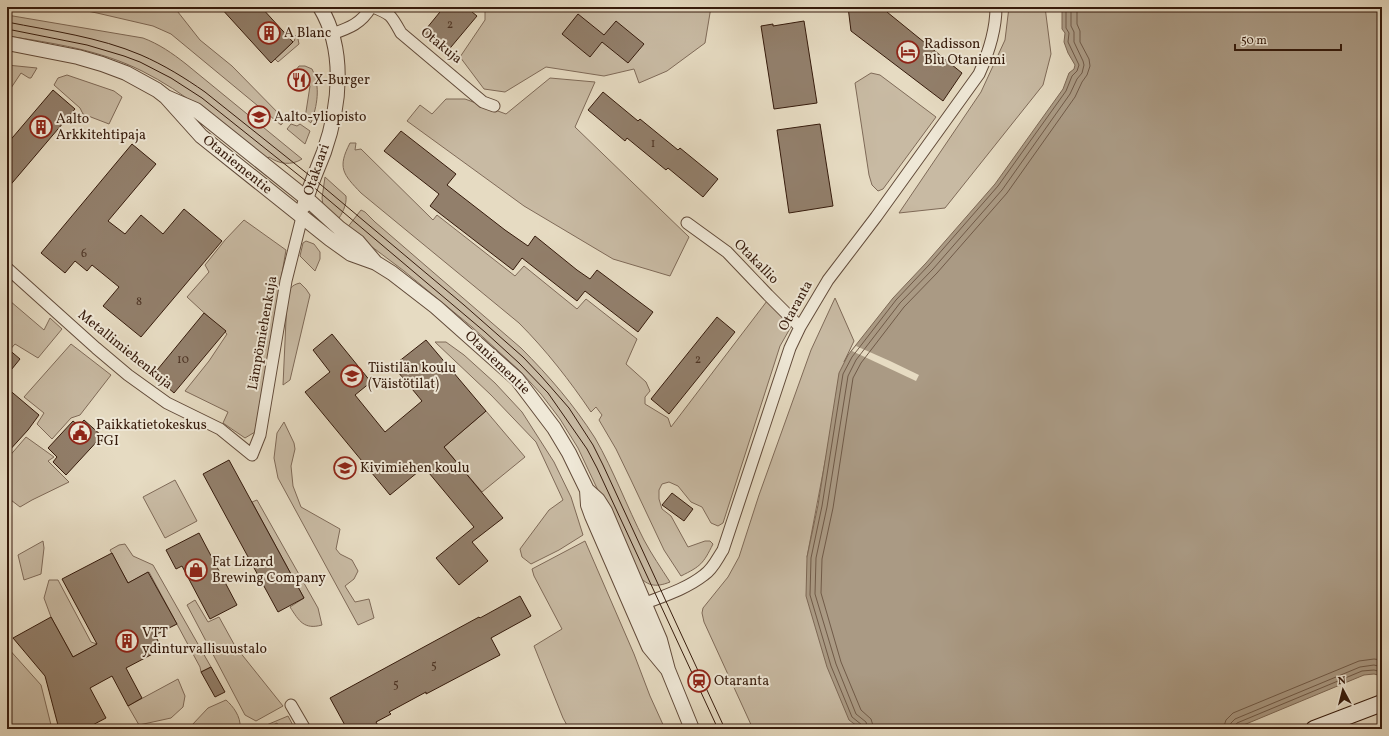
<svg xmlns="http://www.w3.org/2000/svg" width="1389" height="736" viewBox="0 0 1389 736" font-family="Vollkorn,serif">
<style>
.green{fill:#c8baa3;stroke:#7f6a58}
.water{fill:#aa9a84;stroke:#7c6754}
.pier{fill:#e6dbc2}
.lines{fill:none;stroke-linecap:round;stroke-linejoin:round}
.shore{stroke:#705a48;stroke-width:1}
.building{fill:#927f6b;stroke:#361b0c}
.minor-casing{stroke:#624b3a;stroke-width:13}
.tertiary-casing{stroke:#624b3a;stroke-width:16}
.secondary-casing{stroke:#361b0c;stroke-width:18}
.minor{stroke:#efe8d7;stroke-width:11}
.tertiary{stroke:#efe8d7;stroke-width:14}
.secondary{stroke:#efe8d7;stroke-width:16}
.tram{stroke:#361b0c;stroke-width:1}
.labels{text-anchor:middle;dominant-baseline:central;stroke-width:4;stroke-linejoin:round;paint-order:stroke}
.number-label{font-size:12px;fill:#4d3424}
.poi-label{font-size:14px;fill:#361b0c;stroke:#efe8d7;text-anchor:start}
.street-label{font-size:14px;fill:#361b0c;stroke:#efe8d7}
</style>
<rect width="100%" height="100%" fill="#e6dbc2"/>
<filter id="stains"><feTurbulence type="fractalNoise" baseFrequency=".005" numOctaves="4"/><feColorMatrix values="0 0 0 0 .2 0 0 0 0 .09 0 0 0 0 .02 0 0 0 .5 -.17"/></filter>
<radialGradient id="worn" r=".72"><stop offset=".6" stop-color="#630" stop-opacity="0"/><stop offset="1" stop-color="#630" stop-opacity=".3"/></radialGradient>
<path class="green" d="M67 7H174L200 40 232 66 285 120 281 125 171 34 153 26 97 13Z
M485 7H711L705 43 667 71 639 83 634 69 604 76 546 67 505 92 484 89 460 57 485 20Z
M1009 7H1045L1051 54 1043 85 945 208 899 213 981 92 1005 40Z
M7 15 143 38C159 44 172 53 186 64L302 159C291 166 279 164 269 157L268 158 258 153C221 124 184 92 142 71 100 50 53 43 7 36Z
M295 35 298 39 299 44 278 62 275 59 295 40 293 37Z
M7 65 37 68 31 78H29L21 73 9 91 7 89Z
M299 66H305L312 69C321 87 317 106 311 123L305 118 310 86 296 70Z
M871 73 880 75 936 117 883 189 878 191 872 185 869 175 855 83Z
M67 75 114 91 122 97 109 124 83 114 80 108 54 85 58 78Z
M550 78 595 82 575 127 689 237 670 276 613 259 524 206 407 121 420 105 432 114 446 99H465L506 114Z
M291 124 297 126 300 124 310 131 305 144 287 129Z
M350 143H356L355 150 361 149 433 220 437 215 515 276 524 266 577 309 586 299 637 339 626 364 646 382 650 391 645 397V404L668 418 671 427 767 301 792 325 780 346 723 523 718 526 711 523 702 507 691 502 678 486 669 482 662 484 659 490V499L662 509 671 516 688 547 705 541H710L713 544C703 564 701 566 681 576L664 550 631 480 616 449 599 420 602 415 596 407 591 412C570 381 546 350 519 323L361 193C343 174 337 168 350 143Z
M325 177 346 196C347 205 342 214 337 221L323 205 322 198Z
M361 210 365 212 375 222 521 348C549 376 574 405 595 438 614 471 627 507 644 540 652 555 661 568 670 582 655 588 646 586 637 573L578 448 560 419 541 394 521 372 472 327 404 271 347 228Z
M244 220 286 250 255 432 245 438 223 423 228 412 185 391 209 361 227 334 187 297 209 272 205 265 225 240Z
M306 241 314 244 320 252V259L315 271 300 256 303 243Z
M300 283 306 289 310 295 290 380 283 385 287 298C289 289 291 285 300 283Z
M7 291 10 301 44 330 50 318 62 329 38 358 15 344 7 353Z
M835 298 854 341 844 362 848 355 825 462 807 557 818 572 1223 729H753L704 622 702 613 703 608 728 577 739 557 759 495 811 350Z
M435 342H446L464 355 495 383 522 412 554 462 571 497 583 535 559 550 531 564 522 557 520 549 549 510 563 500 536 442 491 395Z
M71 344 111 375 80 415 71 418 52 439 37 424 44 413 24 397Z
M486 411 525 457 482 492 444 447Z
M284 422 294 443 295 449 291 466 293 486 301 507 340 529 336 549 340 554 352 560 358 571 354 579 345 586 355 602 369 599 374 618 358 625 278 478 274 458 277 433Z
M26 437 54 457 48 461 69 482 32 500 20 507 7 497V459Z
M175 480 197 521 165 538 143 497Z
M257 500 318 608 322 625C304 630 299 621 290 607L304 598 252 502Z
M43 541 44 548 41 574 24 580 18 555Z
M585 541 634 654 650 696 665 729H569L563 718 534 646 562 629 534 576 532 569Z
M125 544 133 556 153 565 211 667 201 672 200 667 149 572 128 583 110 550 119 545Z
M49 580H58L91 642 97 644 73 657 51 617 44 598Z
M195 600 208 622 219 617 235 646 283 706 256 721 245 715 187 605Z
M7 647 41 685 52 729H7Z
M178 679 185 696 183 707 171 718 139 725 128 706Z
M226 700C233 706 241 717 240 727L230 729H182L192 725 208 708Z
M288 716 295 729H280L277 723 265 729H257Z"/>
<path class="water" d="M1062 7H1382V676L1374 674 1364 675 1234 729H861L849 720 827 667 806 596 807 557 818 505 839 373 848 355 893 298 926 263 995 184 1063 89 1069 73 1074 69 1075 65 1068 53 1064 42 1065 33 1062 29Z"/>
<path class="pier" d="M856 346 890 361 919 375 916 381 852 351Z"/>
<g class="lines">
<path class="shore" d="M863 729 862 725 852 717 831 666 810 595 811 558 822 506 843 374 852 357 896 300 929 265 998 186 1066 91 1072 76 1077 71 1079 65 1068 42 1069 33 1066 28V7
M868 729 866 722 856 714 836 664 815 594 816 558 827 507 848 376 856 360 900 303 933 269 1002 190 1070 94 1077 79 1082 73 1084 65 1083 61 1074 42V32L1071 26V7
M874 729 871 719 861 710 841 662 821 593 822 559 833 508 853 378 861 363 904 307 937 273 1007 193 1075 97 1082 82 1087 75 1090 66 1089 59 1080 42V31L1077 24V7
M1223 729 1226 720 1233 713 1359 661 1374 659 1382 660
M1229 729 1231 723 1235 719 1360 667 1374 665 1382 667
M1235 729V726L1237 723 1362 671 1374 670 1382 672"/>
</g>
<path class="building" d="M220 7H261L293 42 271 63Z
M444 7H466L477 16 446 53 422 34Z
M848 7H886L887 12 962 73 943 101 851 31Z
M578 14 604 35 616 21 644 44 628 63 602 42 590 57 562 34Z
M804 21 817 103 774 109 761 26 773 24V26Z
M53 90 75 109 7 189V144Z
M603 92 638 121 640 119 678 150 680 148 718 179 703 197 668 168 666 170 627 138 625 141 588 110Z
M820 124 833 206 789 213 777 130Z
M401 131 456 174 447 185 505 230 528 246 535 236 577 270 590 279 597 270 653 312 638 332 585 291 577 301 522 258 513 270 430 206 439 194 384 151Z
M132 144 156 164 108 221 125 234 141 215 163 234 184 209 222 241 141 337 103 306 119 287 92 265 87 271 75 261 65 273 41 253Z
M204 313 226 331 174 393 153 375Z
M717 317 735 332 669 414 651 399Z
M332 334 371 382 355 395 385 432 422 401 393 366 426 340 486 411 444 447 503 518 472 542 488 561 459 585 436 558 474 527 424 467 390 495 305 392 330 372 313 350Z
M7 348 20 359 7 375Z
M7 388 39 415 28 430 7 453Z
M84 420 102 436 66 475 53 462 57 457 48 448 73 421 79 426Z
M229 460 304 598 278 612 203 474Z
M672 493 693 509 684 521 662 505Z
M199 533 237 605 210 619 182 566 176 569 166 550Z
M112 553 128 583 148 572 177 624 155 635 162 649 126 668 142 698 128 706 112 676 90 688 106 718 85 729H59L45 676 13 638 51 617 73 657 97 644 62 579Z
M520 596 531 616 491 638 500 655 426 694V692L389 712 391 714 376 722 380 729H347L330 698 479 617 480 618Z
M211 667 225 692 215 697 201 672Z"/>
<g class="lines">
<g class="minor-casing">
<path id="minor" d="M373 7C391 14 391 15 401 33L483 102 494 106
M332 34C349 28 361 24 371 7
M687 223 727 252 768 295 800 327
M7 268 96 348 128 375 167 403 220 429 252 455 260 435 286 281 302 217
M638 606C660 597 685 590 704 575 713 569 717 559 723 550L790 348 800 327 828 280 876 217 979 74C989 52 996 31 996 7
M291 705 305 729"/>
</g>
<g class="tertiary-casing">
<path id="tertiary" d="M7 43 78 57 102 64 126 73 157 90 166 97 196 110 306 198 339 228 358 242 375 262
M166 97 201 136 330 239 351 254 376 263 392 273 436 307 517 379 554 428 569 453 587 490 588 505 592 516 649 647 668 670
M304 206C309 188 317 170 324 152 340 106 346 50 320 7
M587 490 598 500 605 511 660 640 668 670 692 729"/>
</g>
<g class="secondary-casing">
<path id="secondary" d="M1314 729 1382 703"/>
</g>
<use href="#minor" class="minor"/>
<use href="#tertiary" class="tertiary"/>
<use href="#secondary" class="secondary"/>
<path class="tram" d="M7 22C52 31 99 37 141 55 164 65 185 78 205 92L314 179 464 305 523 357 541 376 569 408 593 445 603 465 725 729
M7 29 87 45 124 56 140 62 171 78 202 98 311 185 485 332 519 363 548 393 562 413 587 449 597 468 718 729"/>
</g>
<defs>
<g id="building-ring" transform="scale(1.15)"><circle r="9.5" fill="#efe8d7" stroke="#8f2418" stroke-width="1.5"/><path d="M-4-6H4V6H1V3H-1V6H-4ZM-2.5-4.3h1.7v1.8h-1.7ZM.8-4.3h1.7v1.8H.8ZM-2.5-1h1.7V.8h-1.7ZM.8-1h1.7V.8H.8Z" fill="#8f2418"/></g>
<g id="hotel-ring" transform="scale(1.15)"><circle r="9.5" fill="#efe8d7" stroke="#8f2418" stroke-width="1.5"/><path d="M-6-4.5h1.5V1H6V5H4.5V3h-9V5H-6ZM-4 0a1.8 1.8 0 1 1 3.6 0ZM.5 0V-2.5h3Q6-2.5 6 0Z" fill="#8f2418"/></g>
<g id="restaurant-ring" transform="scale(1.15)"><circle r="9.5" fill="#efe8d7" stroke="#8f2418" stroke-width="1.5"/><path d="M-5-6h1v4h1v-4h1v4h1v-4h1v5L-1.5 .5V6h-2V.5L-5-1ZM5-6V6H3V1.5H1.5Q1.5-4 5-6Z" fill="#8f2418"/></g>
<g id="university-ring" transform="scale(1.15)"><circle r="9.5" fill="#efe8d7" stroke="#8f2418" stroke-width="1.5"/><path d="M0-5L7-2L0 1L-7-2ZM-4 1L0 2.5L4 1V4Q0 6-4 4Z" fill="#8f2418"/></g>
<g id="school-ring" transform="scale(1.15)"><circle r="9.5" fill="#efe8d7" stroke="#8f2418" stroke-width="1.5"/><path d="M0-5L7-2L0 1L-7-2ZM-4 1L0 2.5L4 1V4Q0 6-4 4Z" fill="#8f2418"/></g>
<g id="civic-ring" transform="scale(1.15)"><circle r="9.5" fill="#efe8d7" stroke="#8f2418" stroke-width="1.5"/><path d="M-.6-6.5H3V-4.5H.6V-3L4-1V1h2V6H-6V1h2V-1L-.6-3ZM-1.2 2.5V6h2.4V2.5Z" fill="#8f2418"/></g>
<g id="shop-ring" transform="scale(1.15)"><circle r="9.5" fill="#efe8d7" stroke="#8f2418" stroke-width="1.5"/><path d="M-5-2.5h2.3a2.7 3.5 0 0 1 5.4 0H5L5.5 6h-11ZM-1.5-2.5h3a1.5 2.3 0 0 0-3 0Z" fill="#8f2418"/></g>
<g id="station-ring" transform="scale(1.15)"><circle r="9.5" fill="#efe8d7" stroke="#8f2418" stroke-width="1.5"/><path d="M-3-6H3Q5-6 5-4V2Q5 4 3 4L4.5 6H3L1.5 4h-3L-3 6H-4.5L-3 4Q-5 4-5 2V-4Q-5-6-3-6ZM-3.5-4v3h7v-3ZM-3.5 1v1.5H-2V1ZM2 1v1.5H3.5V1Z" fill="#8f2418"/></g>
</defs>
<g fill-rule="evenodd">
<use href="#building-ring" x="269" y="33"/>
<use href="#hotel-ring" x="908" y="52"/>
<use href="#restaurant-ring" x="299" y="80"/>
<use href="#university-ring" x="259" y="117"/>
<use href="#building-ring" x="41" y="127"/>
<use href="#school-ring" x="352" y="376"/>
<use href="#civic-ring" x="80" y="433"/>
<use href="#school-ring" x="345" y="468"/>
<use href="#shop-ring" x="196" y="570"/>
<use href="#building-ring" x="127" y="641"/>
<use href="#station-ring" x="699" y="681"/>
</g>
<g class="labels">
<g class="number-label">
<text x="450" y="25">2</text>
<text x="653" y="144">1</text>
<text x="84" y="254">6</text>
<text x="139" y="302">8</text>
<text x="183" y="360">10</text>
<text x="698" y="360">2</text>
<text x="434" y="666">5</text>
<text x="396" y="685">5</text>
</g>
<g class="poi-label">
<text x="284" y="33">A Blanc</text>
<text x="924" y="44">Radisson<tspan x="924" dy="16">Blu Otaniemi</tspan></text>
<text x="314" y="80">X-Burger</text>
<text x="274" y="117">Aalto-yliopisto</text>
<text x="56" y="119">Aalto<tspan x="56" dy="16">Arkkitehtipaja</tspan></text>
<text x="368" y="368">Tiistilän koulu<tspan x="368" dy="16">(Väistötilat)</tspan></text>
<text x="96" y="425">Paikkatietokeskus<tspan x="96" dy="16">FGI</tspan></text>
<text x="360" y="468">Kivimiehen koulu</text>
<text x="212" y="562">Fat Lizard<tspan x="212" dy="16">Brewing Company</tspan></text>
<text x="142" y="633">VTT<tspan x="142" dy="16">ydinturvallisuustalo</tspan></text>
<text x="714" y="681">Otaranta</text>
</g>
<g class="street-label">
<text transform="translate(441 46) rotate(39)">Otakuja</text>
<text transform="translate(237 165) rotate(39)">Otaniementie</text>
<text transform="translate(317 170) rotate(-71)">Otakaari</text>
<text transform="translate(756 262) rotate(45)">Otakallio</text>
<text transform="translate(796 306) rotate(-61)">Otaranta</text>
<text transform="translate(263 333) rotate(-80)">Lämpömiehenkuja</text>
<text transform="translate(125 350) rotate(39)">Metallimiehenkuja</text>
<text transform="translate(497 363) rotate(44)">Otaniementie</text>
</g>
</g>
<rect width="1389" height="736" fill="none" stroke="#e6dbc2" stroke-width="24"/>
<rect x="8" y="8" width="1373" height="720" fill="none" stroke="#361b0c" stroke-width="2"/>
<rect x="12" y="12" width="1365" height="712" fill="none" stroke="#361b0c"/>
<g transform="translate(1343 690) rotate(353)" stroke="#efe8d7" stroke-width="3" paint-order="stroke">
<path d="M0-3L7 15L0 10L-7 15Z" fill="#361b0c"/>
<text y="-6" font-size="11" font-weight="bold" text-anchor="middle" fill="#361b0c">N</text>
</g>
<path d="M1235 44v6h106v-6" fill="none" stroke="#361b0c" stroke-width="2"/>
<text x="1241" y="44" font-size="12" fill="#361b0c" stroke="#efe8d7" stroke-width="3" paint-order="stroke">50 m</text>
<rect width="100%" height="100%" filter="url(#stains)"/>
<rect width="100%" height="100%" fill="url(#worn)"/>
</svg>
